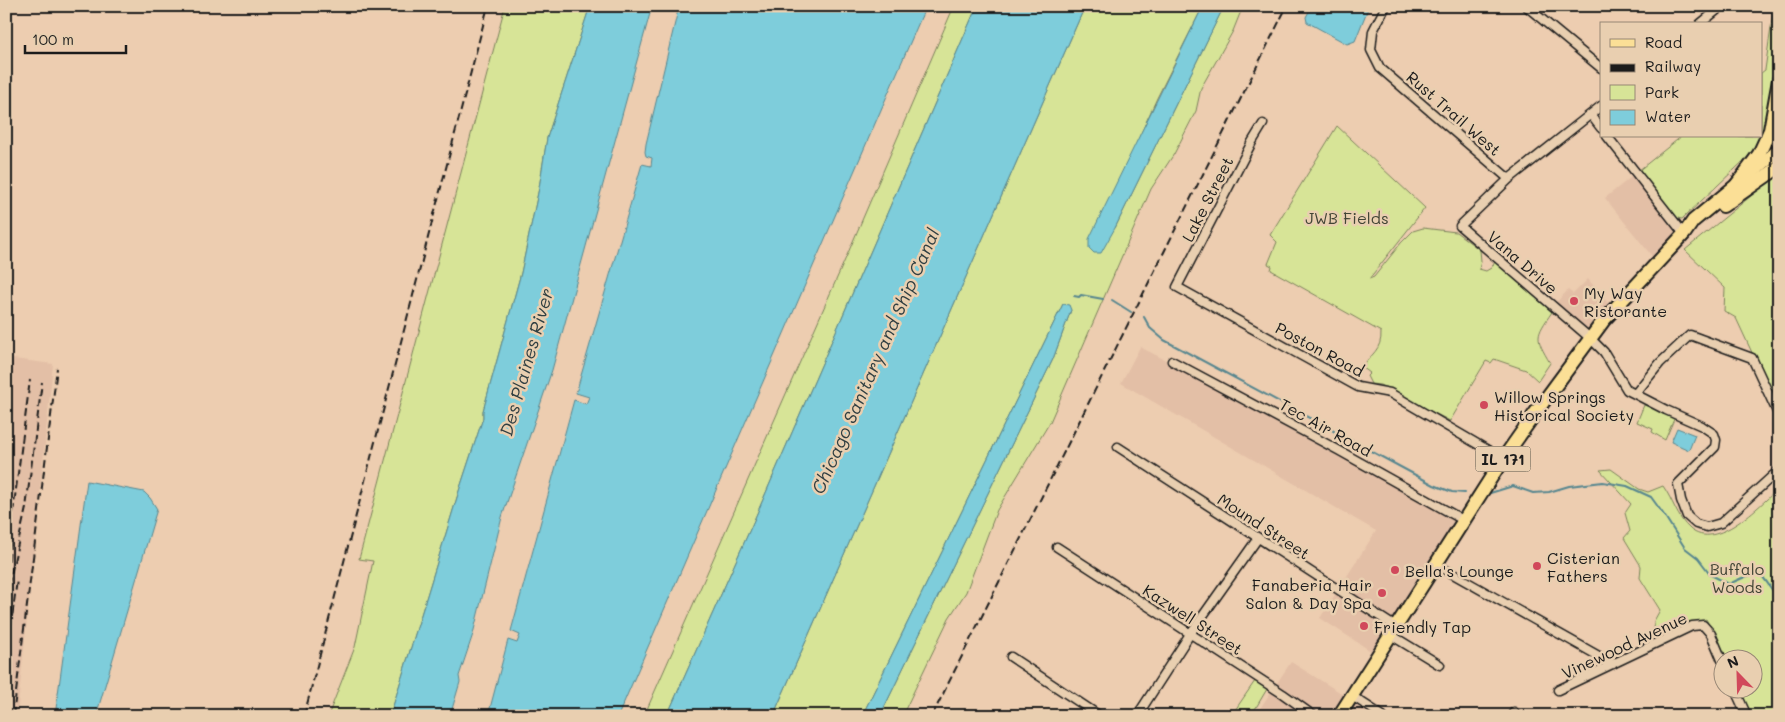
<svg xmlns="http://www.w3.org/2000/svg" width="1785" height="722" viewBox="0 0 1785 722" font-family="Mali,sans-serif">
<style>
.built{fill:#e3bfa6}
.green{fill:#d7e497;stroke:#7a805a}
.water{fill:#7ecddb;stroke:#57868f}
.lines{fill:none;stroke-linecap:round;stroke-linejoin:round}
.stream{stroke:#57868f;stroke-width:2}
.minor-casing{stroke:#1c1c1c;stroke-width:11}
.primary-casing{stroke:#1c1c1c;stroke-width:16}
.trunk-casing{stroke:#1c1c1c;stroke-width:16}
.minor{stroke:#e9cfb0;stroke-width:8}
.primary{stroke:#fbdf96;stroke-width:12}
.trunk{stroke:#fbdf96;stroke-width:12}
.rail{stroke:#1c1c1c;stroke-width:2;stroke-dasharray:8 4;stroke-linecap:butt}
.poi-dot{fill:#d1495b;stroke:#e9cfb0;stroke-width:2}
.labels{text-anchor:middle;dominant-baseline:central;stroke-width:5;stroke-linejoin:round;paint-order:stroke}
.shield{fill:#e9cfb0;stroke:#5a5248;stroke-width:1}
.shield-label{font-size:15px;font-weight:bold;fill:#1c1c1c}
.street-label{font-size:16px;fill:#1c1c1c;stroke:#e9cfb0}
.park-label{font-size:16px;fill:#414435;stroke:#e9cfb0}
.poi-label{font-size:16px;fill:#1c1c1c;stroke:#e9cfb0;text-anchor:start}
.water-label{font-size:18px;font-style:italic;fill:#303f42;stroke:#e9cfb0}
</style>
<rect width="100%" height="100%" fill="#edcdb0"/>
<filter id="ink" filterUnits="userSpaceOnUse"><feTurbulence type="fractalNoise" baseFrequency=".02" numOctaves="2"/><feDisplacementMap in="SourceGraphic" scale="10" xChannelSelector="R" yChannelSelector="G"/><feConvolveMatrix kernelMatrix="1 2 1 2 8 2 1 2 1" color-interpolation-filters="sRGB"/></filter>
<g filter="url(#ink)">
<path class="built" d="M1635 174 1682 234 1655 260 1605 198Z
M1588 279 1612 308 1589 337 1553 306 1568 290 1573 294Z
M1140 347 1191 373 1463 520 1377 655 1320 618 1376 531 1121 383Z
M6 358 53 364 17 716H6Z
M1291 662 1349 698 1380 716H1255Z"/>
<path class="green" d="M505 6H590L547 138 539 188 521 273 483 411V418L459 491 390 716H328L355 647 373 561 359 559Z
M954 6H977L752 525 667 716H644L848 253Z
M1085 6H1203L1157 98 1137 142 1115 228 1224 6H1243L1233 31 1201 88 1196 111 1174 154 1151 189 1050 422 997 510 966 592 949 618 902 716H880L1053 359 1071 310 1063 304 862 716H773Z
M1774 6H1779V48L1766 129 1752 153 1682 219 1676 218 1638 171 1682 136H1761V73L1765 70Z
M1337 126 1425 208 1369 279 1374 277 1401 243 1413 231 1423 228 1456 232 1480 250 1481 261 1479 269 1486 271 1491 268 1495 262 1552 312C1535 337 1535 337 1550 363L1538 381 1526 370 1494 359 1491 363 1486 361 1450 421 1380 385 1371 384 1367 376 1370 373 1362 367C1371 354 1382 350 1381 332L1271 270 1272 266 1268 264 1277 242 1270 235Z
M1779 173V411L1736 318 1724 311 1725 288 1685 250Z
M1644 405 1675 417 1665 440 1652 432 1653 429 1637 422Z
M1611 469 1639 489 1648 492 1663 486C1673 500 1677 518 1690 529 1716 552 1760 505 1779 488V716H1751L1739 690H1752V660L1725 659 1706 619 1655 641 1654 621 1660 610 1640 578 1641 566 1624 538 1630 531 1625 513 1631 504 1600 470Z
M1255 681 1267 689 1251 716H1231Z"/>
<path class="water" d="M590 6H652L552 370 502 517 473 634 459 676 460 682 450 716H390L459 491 483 418V411L521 273 539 188 547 138Z
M679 6H926L618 716H488L508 640 517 643 520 635 511 631 574 400 586 404 589 397 576 393 642 164 651 166 652 158 646 156 645 152 646 144Z
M977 6H1085L773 716H667L752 525Z
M1203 6H1224L1115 228 1101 253H1094L1089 248V239Z
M1312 6H1369L1355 41 1347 44 1307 22 1306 17Z
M1063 304 1069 305 1071 310 1053 359 880 716H862Z
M1677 428 1695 435 1689 450 1671 442Z
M87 481 144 492 150 498 157 509 96 716H55Z"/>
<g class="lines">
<path class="stream" d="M1074 296 1079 297 1081 295 1103 299
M1112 300 1131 312
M1144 317 1150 328 1164 340 1434 485 1452 492 1465 493
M1487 494 1513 486 1533 493 1549 492 1569 486 1603 482 1627 486 1651 497 1664 515 1685 548 1698 558 1711 575 1729 584C1765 567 1757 571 1779 599"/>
<g class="minor-casing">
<path id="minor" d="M1386 6 1373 31 1371 50 1380 68 1509 179
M1526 6 1601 68
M1700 24 1722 6
M1601 106 1509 179 1460 226 1590 338 1604 352 1627 390 1635 394
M1591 115 1601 128
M1263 124 1252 142 1177 287 1358 387 1390 393 1503 459
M1607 136 1684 234
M1172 361 1338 450 1465 521
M1779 416 1752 358 1690 335 1660 363 1635 394 1666 410 1702 426 1714 434 1716 440 1715 447 1678 484 1681 500 1687 516 1696 524 1707 527 1721 523 1779 470
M1118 447 1396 627
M1057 547 1283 694 1314 716
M1437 565 1613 664
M1391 635 1440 665
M1011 657 1100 716
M1558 690 1692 626 1703 625 1711 634 1722 660
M1735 690 1747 716
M1352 696 1383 716
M1137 716 1190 634 1258 538
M1511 716 1514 712"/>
</g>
<g class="primary-casing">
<path id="primary" d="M1339 716 1503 459 1536 412 1604 320 1684 234 1693 221 1779 150"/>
</g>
<g class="trunk-casing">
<path id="trunk" d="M1737 184 1759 154 1770 130 1779 80
M1723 206 1779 167"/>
</g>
<use href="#minor" class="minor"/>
<use href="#primary" class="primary"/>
<use href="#trunk" class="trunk"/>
<path class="rail" d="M9 561 11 528 30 380
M6 597 26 508 42 382
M6 662 17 580
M13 716 57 368
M304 716 488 6
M932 716 1287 6"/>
</g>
</g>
<g class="poi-dot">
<circle cx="1574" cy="301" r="5"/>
<circle cx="1484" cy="405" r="5"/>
<circle cx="1537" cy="566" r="5"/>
<circle cx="1395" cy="570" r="5"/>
<circle cx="1382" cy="593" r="5"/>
<circle cx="1364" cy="626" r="5"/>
</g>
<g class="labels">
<rect class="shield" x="1475.5" y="446.5" width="55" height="25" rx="4"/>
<g class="shield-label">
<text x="1503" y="459">IL 171</text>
</g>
<g class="street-label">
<text transform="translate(1454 113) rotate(41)">Rust Trail West</text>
<text transform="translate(1207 199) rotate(-63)">Lake Street</text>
<text transform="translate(1523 262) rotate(41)">Vana Drive</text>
<text transform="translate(1320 349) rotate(28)">Poston Road</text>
<text transform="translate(1326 427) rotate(29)">Tec Air Road</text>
<text transform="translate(1264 526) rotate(33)">Mound Street</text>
<text transform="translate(1193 619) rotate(33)">Kazwell Street</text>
<text transform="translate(1624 645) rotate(-25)">Vinewood Avenue</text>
</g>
<g class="park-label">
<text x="1347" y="217">JWB Fields</text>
<text x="1737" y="568">Buffalo<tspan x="1737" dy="18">Woods</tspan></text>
</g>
<g class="poi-label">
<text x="1584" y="292">My Way<tspan x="1584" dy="18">Ristorante</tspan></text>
<text x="1494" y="396">Willow Springs<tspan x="1494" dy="18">Historical Society</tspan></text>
<text x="1547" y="557">Cisterian<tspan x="1547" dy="18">Fathers</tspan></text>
<text x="1405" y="570">Bella's Lounge</text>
<text x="1372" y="584" text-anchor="end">Fanaberia Hair<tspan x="1372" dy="18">Salon &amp; Day Spa</tspan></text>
<text x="1374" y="626">Friendly Tap</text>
</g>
<g class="water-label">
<text transform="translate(875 361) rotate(-66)">Chicago Sanitary and Ship Canal</text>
<text transform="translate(526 362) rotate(-74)">Des Plaines River</text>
</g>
</g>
<rect width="1785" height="722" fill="none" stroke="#e9cfb0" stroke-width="25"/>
<rect x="12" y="12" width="1760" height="697" fill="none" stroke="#1c1c1c" stroke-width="2" filter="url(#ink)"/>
<rect x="1600" y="22" width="162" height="115" fill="#e9cfb0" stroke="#978775"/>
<rect x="1610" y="39" width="25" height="8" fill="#fbdf96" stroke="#978775"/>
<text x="1645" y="48" font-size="15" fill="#1c1c1c">Road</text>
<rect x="1610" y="64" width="25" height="8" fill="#1c1c1c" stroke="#978775"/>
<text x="1645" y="72" font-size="15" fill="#1c1c1c">Railway</text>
<rect x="1610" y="85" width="25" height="15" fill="#d7e497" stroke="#978775"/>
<text x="1645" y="98" font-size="15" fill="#1c1c1c">Park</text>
<rect x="1610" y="110" width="25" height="15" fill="#7ecddb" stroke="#978775"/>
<text x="1645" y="122" font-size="15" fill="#1c1c1c">Water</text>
<g transform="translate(1738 674) rotate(337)"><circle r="24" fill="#e9cfb0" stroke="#978775"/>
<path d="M0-4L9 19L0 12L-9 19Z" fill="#d1495b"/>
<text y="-8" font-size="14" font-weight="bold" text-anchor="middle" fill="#1c1c1c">N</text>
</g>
<path d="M25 45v8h101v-8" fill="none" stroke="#1c1c1c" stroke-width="2.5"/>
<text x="32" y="45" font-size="15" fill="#1c1c1c" stroke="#e9cfb0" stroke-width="4" paint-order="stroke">100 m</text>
</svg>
